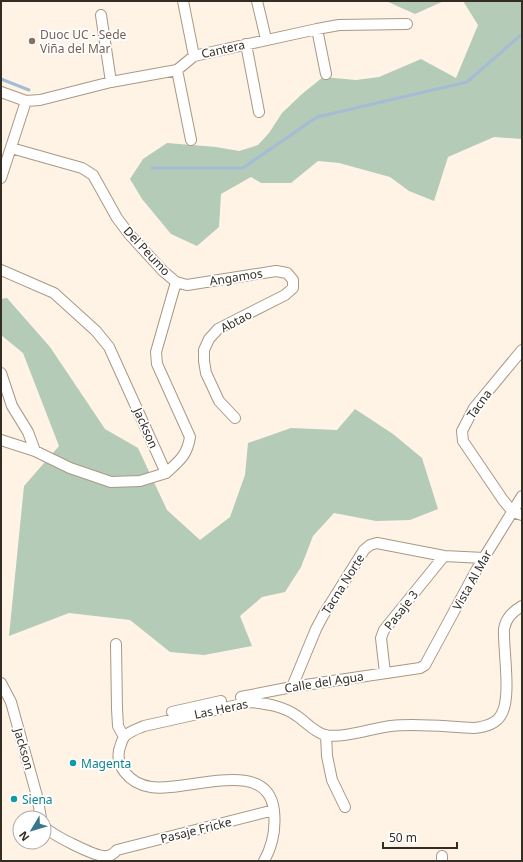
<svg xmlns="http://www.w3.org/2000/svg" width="523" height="862" viewBox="0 0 523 862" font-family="'Noto Sans',sans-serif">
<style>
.green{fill:#b4cbb7}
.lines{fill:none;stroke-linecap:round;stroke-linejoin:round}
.stream{stroke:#a4bdd4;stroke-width:3}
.minor-casing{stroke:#a99884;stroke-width:12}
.minor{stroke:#fff;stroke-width:10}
.education-dot{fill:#8d6e63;stroke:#fff;stroke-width:1.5}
.culture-dot{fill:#0f9aa8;stroke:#fff;stroke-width:1.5}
.labels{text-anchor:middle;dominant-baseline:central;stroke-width:3.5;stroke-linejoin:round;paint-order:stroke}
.education-label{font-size:12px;fill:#785e54;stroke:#fff;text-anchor:start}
.street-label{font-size:12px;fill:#342d24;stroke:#fff}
.culture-label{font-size:12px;fill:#0d838f;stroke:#fff;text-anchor:start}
</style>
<rect width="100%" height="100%" fill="#fff3e6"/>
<path class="green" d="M386 1H444L415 14Z
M463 1H522V139L494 137 448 157 434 201 409 191 390 177 339 163 318 161 291 183H261L251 177 221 194 219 227 197 246 171 234 142 199 130 179 143 159 167 143 216 147 239 151 258 145 269 133 282 113 302 94 323 77 356 80 379 77 421 59 456 78 478 25Z
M7 298 50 347 105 429 138 448 167 510 200 540 230 517 245 475 248 443 291 428 337 430 355 409 393 434 422 458 438 509 410 520 376 521 334 513 313 536 301 567 285 592 262 597 240 616 252 646 204 655 170 652 130 620 69 613 9 636 24 486 59 446 23 353 1 335V299Z"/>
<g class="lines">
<path class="stream" d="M1 79 29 90
M152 168H243L317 117 467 82 522 34"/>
<g class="minor-casing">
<path id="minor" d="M183 1 194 56
M257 1 266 39
M101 15 111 82
M317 29 326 74
M246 44 259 112
M177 70 191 140
M1 92 26 101 40 100 111 82 177 70 194 56 317 29 339 25 407 24
M11 148 82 168 93 175 117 218 129 234 163 271 176 282 156 352 157 364 190 437C187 456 179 461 166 473
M1 178 26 101
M1 270 54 293 96 331 109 347 166 473
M176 282 187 285 276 271 287 273 293 280V288L285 295 218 329 209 339 204 350V361L206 373 219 401 235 418
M522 350 474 408 462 431 463 441 503 500 513 512 522 515
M1 373 12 406 28 432 35 451
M1 440 35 451 70 468 111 482 140 481 166 473
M116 644 117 709 118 726 124 737
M385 673 381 638 384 630 444 556
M1 683 11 702 37 796 41 818
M292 687 316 629 324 614 364 550 370 545 377 543 444 556 484 558
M241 697 292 687 420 668 425 665 477 569 522 496
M172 712 221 701
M326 735 327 756 332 780 345 807
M44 826C50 834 97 858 107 856 112 856 114 853 117 850L274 810
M442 856V861
M264 861C273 845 276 830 274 811 268 755 186 793 151 787 130 784 112 765 121 744 122 741 123 738 125 736 130 731 137 729 144 726L251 702C268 704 283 706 297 716 306 722 314 732 325 735 342 739 373 728 391 726 419 723 447 727 474 728 484 727 496 724 501 715 512 698 503 650 504 629 506 618 512 612 522 606"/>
</g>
<use href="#minor" class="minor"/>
</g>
<circle class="education-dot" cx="32" cy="41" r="4"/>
<g class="culture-dot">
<circle cx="73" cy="763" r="4"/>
<circle cx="14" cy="799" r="4"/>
</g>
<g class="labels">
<g class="education-label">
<text x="40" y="34">Duoc UC - Sede<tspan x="40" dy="14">Viña del Mar</tspan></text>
</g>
<g class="street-label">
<text transform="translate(223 49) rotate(-13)">Cantera</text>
<text transform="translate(147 251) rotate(47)">Del Peumo</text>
<text transform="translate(236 277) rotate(-9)">Angamos</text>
<text transform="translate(236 321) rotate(-28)">Abtao</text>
<text transform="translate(479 404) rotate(-54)">Tacna</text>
<text transform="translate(146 428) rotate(66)">Jackson</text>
<text transform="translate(472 580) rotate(-61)">Vista Al Mar</text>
<text transform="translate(343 584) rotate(-58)">Tacna Norte</text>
<text transform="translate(401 610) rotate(-52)">Pasaje 3</text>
<text transform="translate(324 682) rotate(-9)">Calle del Agua</text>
<text transform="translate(221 709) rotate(-12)">Las Heras</text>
<text transform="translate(24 749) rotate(74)">Jackson</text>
<text transform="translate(196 830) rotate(-14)">Pasaje Fricke</text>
</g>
<g class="culture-label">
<text x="81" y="763">Magenta</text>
<text x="22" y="799">Siena</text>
</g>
</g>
<rect width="523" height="862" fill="none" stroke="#342d24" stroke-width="4"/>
<g transform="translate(32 830) rotate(232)"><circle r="19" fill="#ffffff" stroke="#aeaba7"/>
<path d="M0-3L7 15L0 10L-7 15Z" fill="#39768d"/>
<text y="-6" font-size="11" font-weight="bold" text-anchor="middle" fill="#342d24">N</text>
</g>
<path d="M383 842v6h74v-6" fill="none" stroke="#342d24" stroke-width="2"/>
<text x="389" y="842" font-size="12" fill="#342d24" stroke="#ffffff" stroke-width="3" paint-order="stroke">50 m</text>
</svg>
